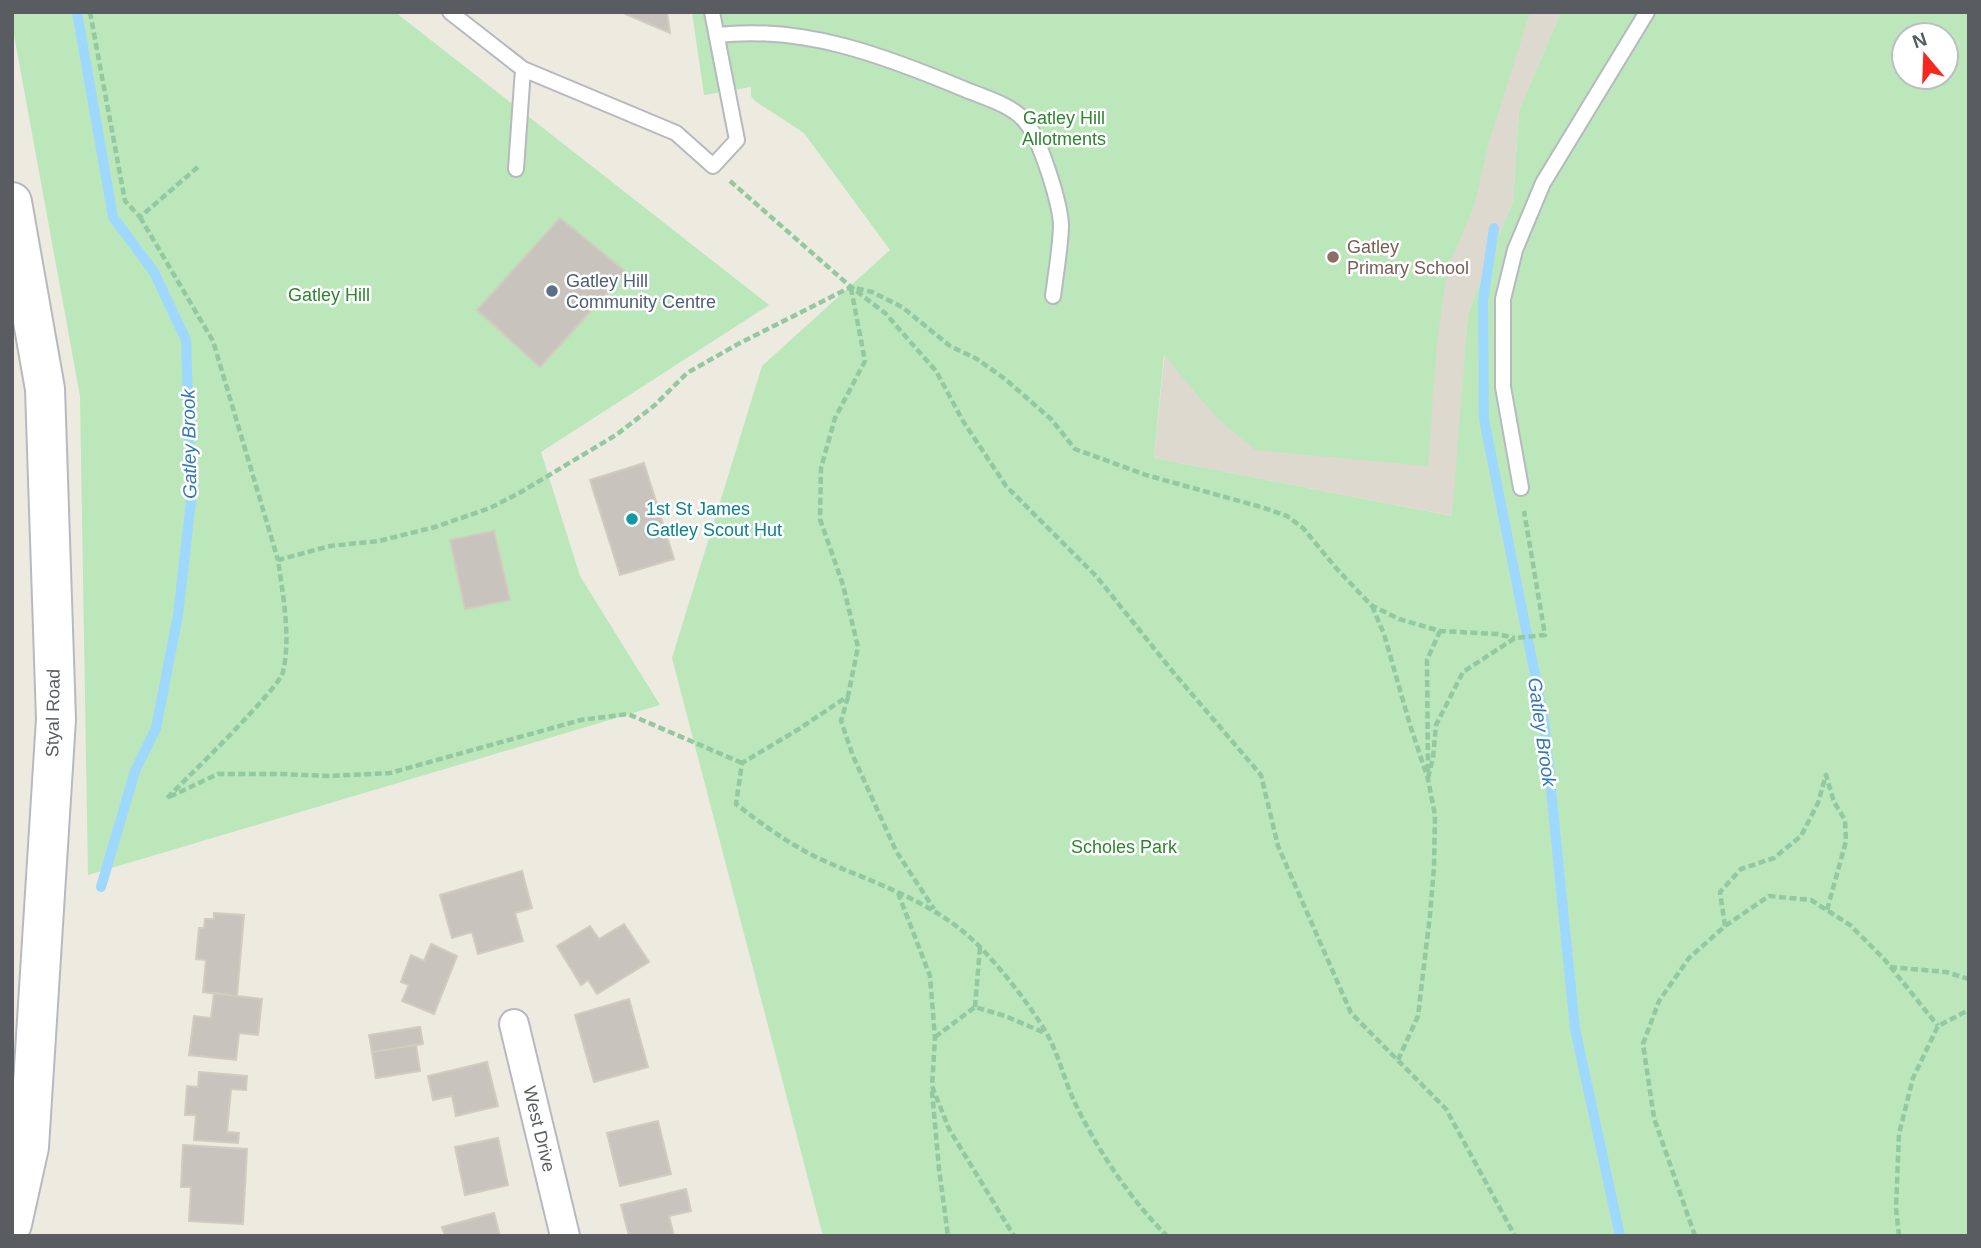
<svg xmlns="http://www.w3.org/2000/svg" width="1981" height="1248" viewBox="0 0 1981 1248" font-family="Helvetica,sans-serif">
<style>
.education{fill:#ddd9cf}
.green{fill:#bbe7ba;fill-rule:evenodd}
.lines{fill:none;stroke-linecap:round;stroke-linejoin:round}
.stream{stroke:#9ed8ff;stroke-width:10}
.building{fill:#c8c4bd;stroke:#d2cbbe;stroke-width:2}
.lane-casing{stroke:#b6b9be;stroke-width:18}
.street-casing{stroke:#b6b9be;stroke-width:32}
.secondary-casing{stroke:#b6bac0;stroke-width:42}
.path{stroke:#93c8a0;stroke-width:4.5;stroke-dasharray:7 3.5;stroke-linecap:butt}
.lane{stroke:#fff;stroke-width:14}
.street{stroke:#fff;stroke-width:28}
.secondary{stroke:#fff;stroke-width:38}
.education-dot{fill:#8d6e63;stroke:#fff;stroke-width:2.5}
.service-dot{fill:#5c6f8a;stroke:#fff;stroke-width:2.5}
.culture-dot{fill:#0f9aa8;stroke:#fff;stroke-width:2.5}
.labels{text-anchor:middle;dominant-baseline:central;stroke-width:5;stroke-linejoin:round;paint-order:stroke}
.park-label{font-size:18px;fill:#2e842f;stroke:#fff}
.education-label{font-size:18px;fill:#785e54;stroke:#fff;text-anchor:start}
.service-label{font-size:18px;fill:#4e5e75;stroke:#fff;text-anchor:start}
.culture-label{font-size:18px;fill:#0d838f;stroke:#fff;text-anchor:start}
.street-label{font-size:18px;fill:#595d62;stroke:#fff}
.water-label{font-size:19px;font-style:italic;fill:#3578b8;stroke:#fff}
</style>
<rect width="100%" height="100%" fill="#edeae0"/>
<path class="education" d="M1169 12H1561L1519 111 1513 201 1468 313 1453 516 1154 458 1184 168Z"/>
<path class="green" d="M12 12H395L769 305 541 452 580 576 660 705 88 875 80 396 12 24Z
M692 12H1530L1489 142 1474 206 1447 270 1437 342 1428 466 1255 450 1217 418 1164 355 1154 458 1452 516 1468 313 1513 201 1519 111 1561 12H1969V1236H823L672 658 762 366 890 250 804 133 755 101 751 96V87L704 95ZM1904 35H1946V77H1904Z"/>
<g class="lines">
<path class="stream" d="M77 12 113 217 154 272 186 340 191 501 178 615 156 728 135 771 101 887
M1494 228 1483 301 1484 419 1544 720 1575 1029 1620 1236"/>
</g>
<path class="building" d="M624 12H667L670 33 625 14Z
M560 218 626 272 540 367 477 310Z
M644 463 674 559 620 575 590 480Z
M494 531 510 600 465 609 450 540Z
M522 871 532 908 515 913 523 941 478 954 472 932 452 938 440 895Z
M214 913 244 915 237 996 203 992 206 960 196 959 199 928H204L205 919H214Z
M624 924 649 962 597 994 588 980 581 985 557 946 590 926 599 939Z
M431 944 457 956 434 1014 402 1001 409 985 401 982 411 955 424 961Z
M214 993 262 999 258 1035 239 1033 236 1060 189 1055 194 1016 211 1018Z
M629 999 648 1067 594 1082 575 1015Z
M420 1027 423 1044 372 1052 369 1035Z
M416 1045 420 1071 376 1078 372 1052Z
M487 1062 498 1106 456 1116 452 1096 433 1100 428 1076Z
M199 1072 247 1076 246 1090 231 1089 227 1132 239 1133 238 1143 194 1140 196 1115H185L187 1086 198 1087Z
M658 1121 671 1174 620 1186 607 1133Z
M498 1138 508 1185 465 1195 455 1147Z
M183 1145 247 1149 243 1224 189 1221 191 1187H181Z
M686 1189 691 1211 669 1216 674 1236H629L621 1205Z
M494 1213 500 1236H445L442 1227Z"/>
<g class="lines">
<g class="lane-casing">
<path id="lane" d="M450 12 523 69 676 133 713 166 737 140 712 12
M717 35C804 25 885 56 964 89 983 97 1012 105 1025 121 1040 138 1061 205 1061 227 1060 250 1056 273 1053 296
M516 169 523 69
M1521 488 1503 387V299L1515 250 1543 183 1647 12"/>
</g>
<g class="street-casing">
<g id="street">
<path id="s1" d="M514 1024 565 1236"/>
</g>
</g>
<g class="secondary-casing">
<path id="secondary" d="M12 202 45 389 56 719 29 1147 12 1224"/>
</g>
<path class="path" d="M90 12 125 201 140 217 199 166
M730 181 851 287 885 313 936 371 963 421 1006 486 1097 577 1173 672 1261 775 1278 846 1351 1013 1446 1109 1515 1236
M140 217 213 341 278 560
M851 288 865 361 835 418 821 468 820 519 843 585 858 647 848 696 799 729 742 763 736 804C763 825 789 844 820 859 876 884 937 902 981 948 1005 973 1028 1003 1046 1032 1058 1053 1064 1079 1074 1101 1097 1149 1129 1198 1167 1236
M1372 606 1384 634 1410 725 1428 779 1435 815 1434 867 1430 915 1418 1016 1398 1060
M848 697 841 721 853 756 896 851 934 909
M742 763 628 714 581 720 390 773 328 776 282 774H218L167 798C186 779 279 689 283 672 291 636 283 596 278 560L330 546 379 541 435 527 490 508 521 492 616 435 655 405 687 373 738 344 851 287 872 292 902 307 950 346 977 359 1005 379 1051 419 1075 449 1146 475 1261 507 1287 516 1303 528 1336 568 1371 605 1399 619 1440 631 1497 634 1515 638
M1428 771 1427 660 1440 631
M1428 778 1433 758 1436 725 1463 672 1515 638 1545 635 1524 511
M898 893 930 976 935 1038 932 1086 949 1129 1014 1236
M1725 926 1720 892 1741 869 1774 858 1801 836 1818 803 1826 775 1834 802 1845 820 1846 841 1827 910
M1890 967 1946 972 1969 979
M975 1007 980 947
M935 1037 975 1007 1005 1016 1045 1033
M932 1091 939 1169 948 1236
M1695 1236 1654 1118 1643 1044 1659 1001 1689 958 1725 926 1769 896 1811 900 1850 925 1885 960 1938 1026
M1899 1236 1896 1208 1899 1134 1913 1078 1938 1026 1969 1010"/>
<use href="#lane" class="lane"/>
<use href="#street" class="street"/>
<use href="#secondary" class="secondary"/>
</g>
<circle class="education-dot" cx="1333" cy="257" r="7"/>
<circle class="service-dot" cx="552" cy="291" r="7"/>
<circle class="culture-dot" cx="632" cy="519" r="7"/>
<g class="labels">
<g class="park-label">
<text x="1064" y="118">Gatley Hill<tspan x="1064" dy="21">Allotments</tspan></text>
<text x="329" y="295">Gatley Hill</text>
<text x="1124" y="847">Scholes Park</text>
</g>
<g class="education-label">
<text x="1347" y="247">Gatley<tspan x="1347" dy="21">Primary School</tspan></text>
</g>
<g class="service-label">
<text x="566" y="281">Gatley Hill<tspan x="566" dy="21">Community Centre</tspan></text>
</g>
<g class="culture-label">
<text x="646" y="509">1st St James<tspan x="646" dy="21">Gatley Scout Hut</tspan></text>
</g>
<g class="street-label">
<text transform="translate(53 713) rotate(-89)">Styal Road</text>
<text stroke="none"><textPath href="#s1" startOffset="108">West Drive</textPath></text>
</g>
<g class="water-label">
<text transform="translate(189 444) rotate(-91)">Gatley Brook</text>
<text transform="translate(1542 732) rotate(82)">Gatley Brook</text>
</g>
</g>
<rect width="1981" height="1248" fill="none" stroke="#595d62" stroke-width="28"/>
<g transform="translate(1925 56) rotate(341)"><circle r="33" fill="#ffffff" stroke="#bdbec0" stroke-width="2"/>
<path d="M0-5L12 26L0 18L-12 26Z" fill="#f4281f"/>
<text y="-10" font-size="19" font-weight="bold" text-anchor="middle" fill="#595d62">N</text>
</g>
</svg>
